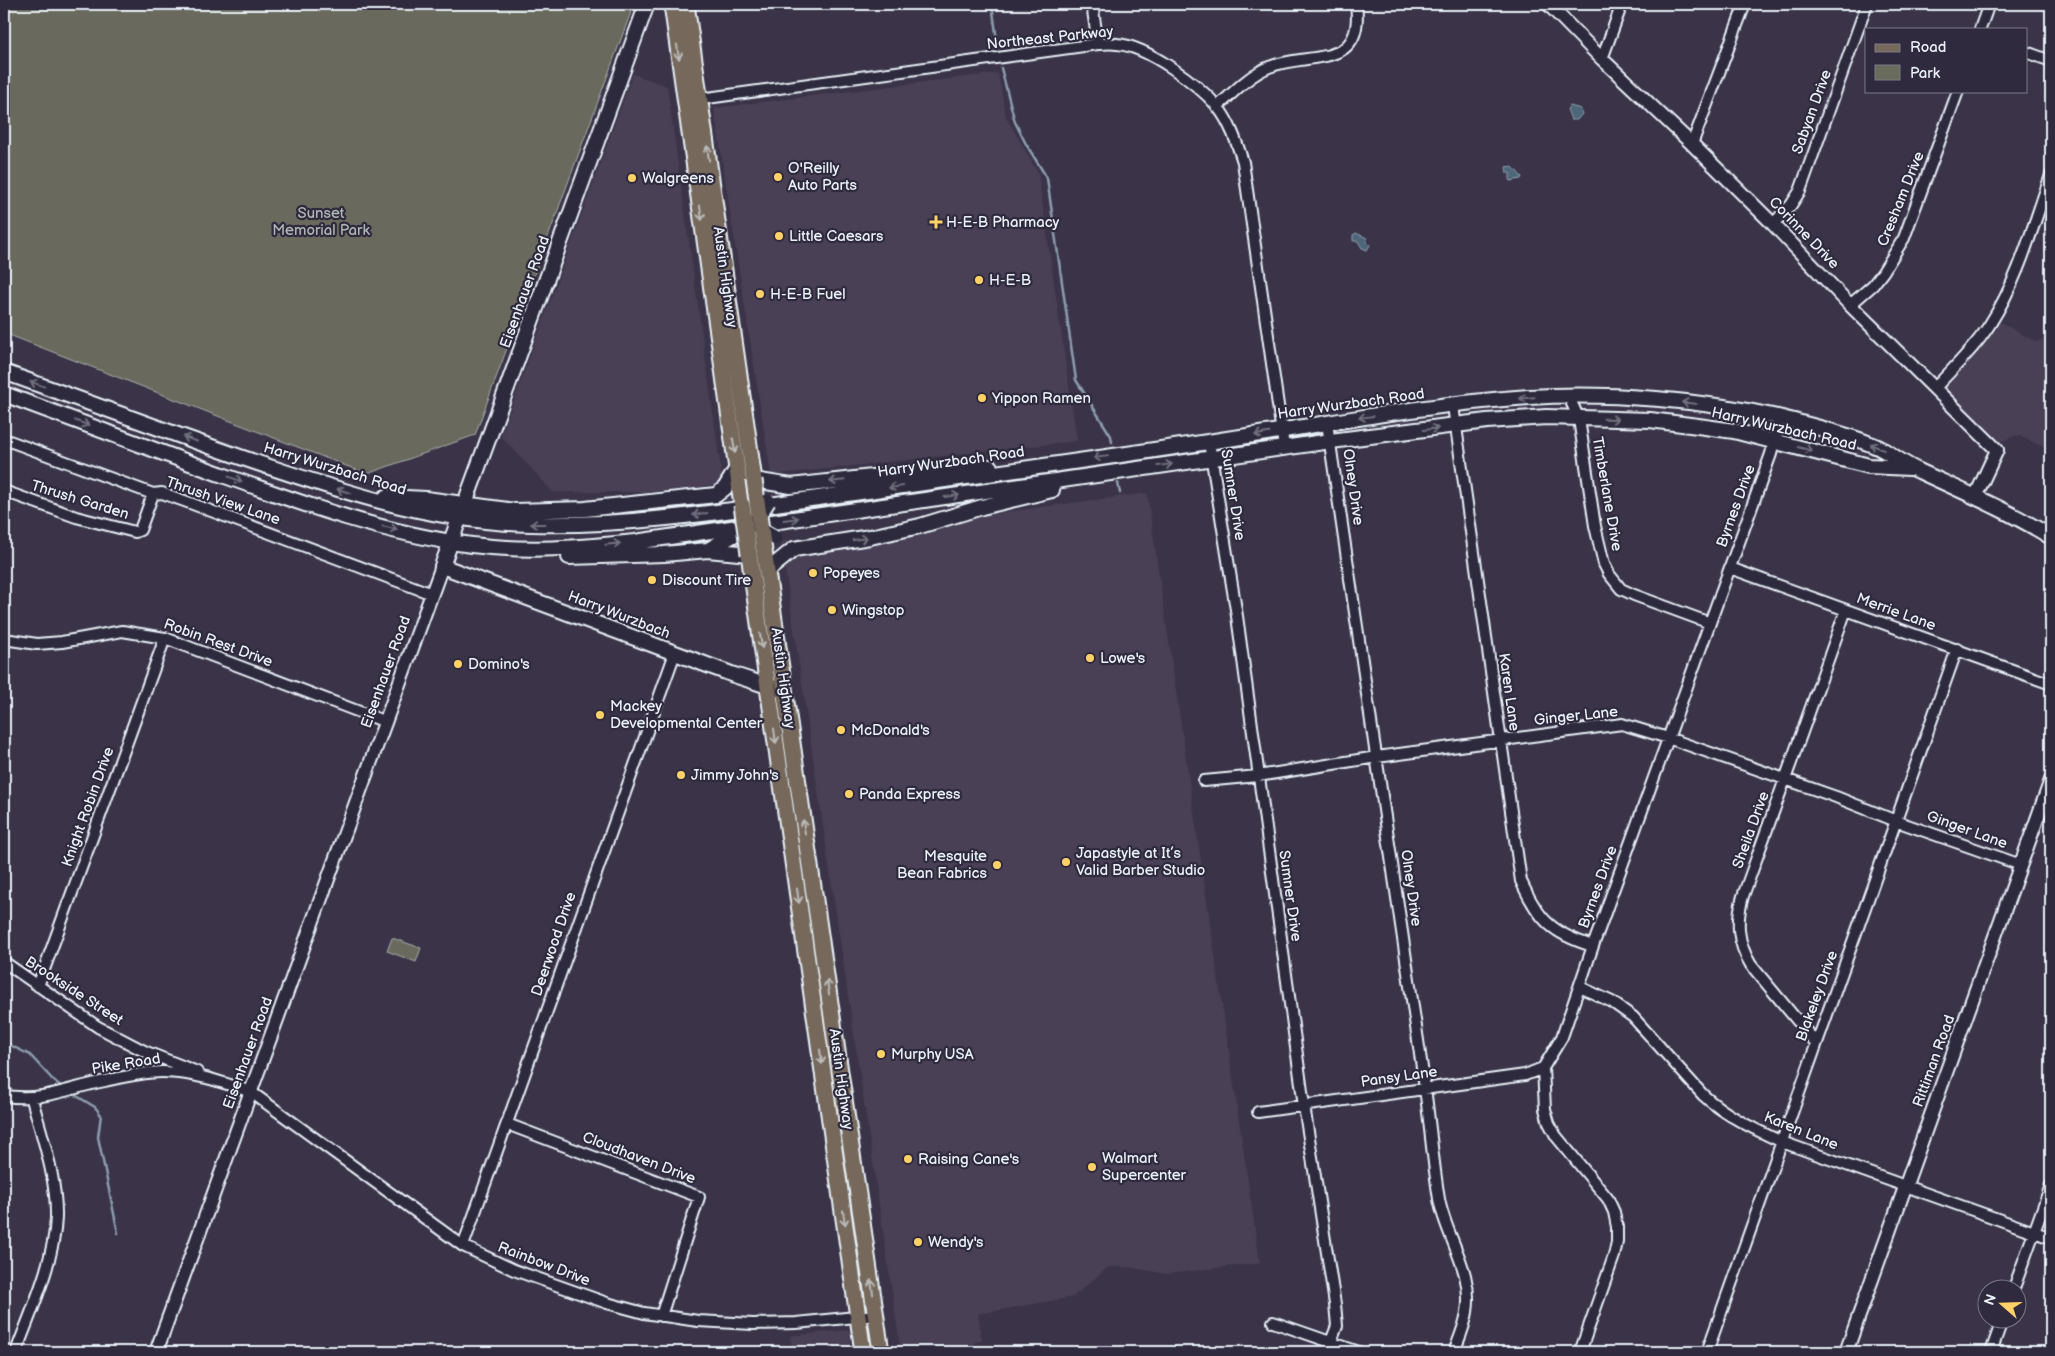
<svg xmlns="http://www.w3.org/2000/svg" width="2055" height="1356" viewBox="0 0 2055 1356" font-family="'Balsamiq Sans',sans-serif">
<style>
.built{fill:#493f56}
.green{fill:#696b5d;stroke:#a8aeaa}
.water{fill:#4e667a;stroke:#8c9eac}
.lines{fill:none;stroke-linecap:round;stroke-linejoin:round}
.stream{stroke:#8c9eac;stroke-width:2.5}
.minor-casing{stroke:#e8f1f8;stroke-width:14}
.tertiary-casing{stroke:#e8f1f8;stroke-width:16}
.secondary-casing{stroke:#e8f1f8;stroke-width:18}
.primary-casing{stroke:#e8f1f8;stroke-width:19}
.minor{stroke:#2f2a3d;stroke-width:10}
.tertiary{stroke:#2f2a3d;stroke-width:12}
.secondary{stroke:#2f2a3d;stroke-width:14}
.primary{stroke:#76695c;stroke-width:15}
.secondary-bridge-casing{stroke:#e8f1f8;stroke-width:18;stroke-linecap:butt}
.primary-bridge-casing{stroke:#e8f1f8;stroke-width:19;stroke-linecap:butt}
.secondary-bridge{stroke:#2f2a3d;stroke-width:14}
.primary-bridge{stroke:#76695c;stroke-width:15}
.oneway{stroke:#babbba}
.oneway2{stroke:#70707e}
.poi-dot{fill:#ffd166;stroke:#2f2a3d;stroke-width:2}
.labels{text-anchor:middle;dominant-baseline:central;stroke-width:4.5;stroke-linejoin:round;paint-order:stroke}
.street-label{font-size:15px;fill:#e8f1f8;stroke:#2f2a3d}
.poi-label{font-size:15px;fill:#e8f1f8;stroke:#2f2a3d;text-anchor:start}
.park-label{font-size:15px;fill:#afb5b2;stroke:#2f2a3d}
</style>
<rect width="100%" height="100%" fill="#3b3448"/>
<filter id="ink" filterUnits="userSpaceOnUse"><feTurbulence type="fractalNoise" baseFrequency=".02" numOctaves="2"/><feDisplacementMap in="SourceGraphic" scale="10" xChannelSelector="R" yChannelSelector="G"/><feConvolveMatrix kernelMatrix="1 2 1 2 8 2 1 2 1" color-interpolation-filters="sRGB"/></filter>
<g filter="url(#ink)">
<path class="built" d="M998 73 1006 117 1038 173 1077 441 771 475 714 108Z
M633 74 667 86 723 484 657 492H553L501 436Z
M1997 320 2036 342 2051 337 2050 450 2017 435 2000 442 1942 386Z
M1147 493 1260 1263 1166 1274 1128 1267H1108L1073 1297 978 1314 982 1341 974 1342 975 1352H901L781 542Z
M849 1330 852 1352H792L790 1336Z"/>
<path class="green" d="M4 4H634L475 435 367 474 4 333Z
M392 938 421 948 416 962 387 951Z"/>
<path class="water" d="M1570 106 1581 109 1582 114 1577 120H1571L1567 109Z
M1512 166 1522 177 1521 179 1510 181V173H1507L1506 167Z
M1356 233 1367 238V242L1370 245 1367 250 1362 248 1358 241H1353V235Z"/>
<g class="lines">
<path class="stream" d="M992 4 998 48
M1001 68 1015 122 1026 144 1047 178 1076 380 1111 436 1112 442
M1118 483 1120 493
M4 1042 30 1055 52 1079 62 1087
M75 1095 95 1107 101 1115 98 1137 118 1233"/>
<g class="minor-casing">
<path id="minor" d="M1092 4 1098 44
M1980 29 1989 4
M2026 52 2051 61
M1602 59 1622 4
M700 99 1098 44C1104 44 1111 43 1117 44 1147 46 1198 84 1217 106 1230 122 1237 143 1243 162L1284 447
M1217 107C1233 93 1249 75 1269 67 1309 51 1365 71 1356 4
M1692 144 1745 4
M1773 224 1791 205 1800 191 1867 4
M1850 305 1873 285 1883 272 1904 238 1958 91
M1935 388C1954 367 1975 348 1990 324 2019 279 2033 225 2051 175
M1569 397 1579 419 1595 526 1604 564 1609 574 1621 589 1634 595 1710 623
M1453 406 1521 881C1538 919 1552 934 1593 946
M1327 423 1425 1088C1430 1125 1433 1162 1439 1199 1446 1238 1474 1271 1467 1312 1465 1326 1459 1339 1454 1352
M4 439 153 494 162 493 190 503 432 594
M1209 442 1237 616 1304 1106 1335 1304 1337 1326 1327 1352
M4 491 76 517 135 532 140 530 153 494
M1730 568 2051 684
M4 639 37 644 62 642 122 631 165 638 386 722
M1204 781 1258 776 1377 757 1622 724 1668 738 1836 797 1896 821 2021 865
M4 962 98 1027 144 1051 197 1072
M38 986 165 638
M1580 987 1612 1002 1633 1017 1703 1095C1726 1116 1754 1129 1782 1142L2051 1238
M1816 1043 1751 965C1737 942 1736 921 1743 896L1846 610
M4 1096C47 1101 65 1089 105 1081 123 1077 143 1072 162 1072 193 1072 222 1082 251 1092L463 1246 514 1270 607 1303 644 1313 698 1321 753 1324 796 1323 876 1315
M1258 1112 1525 1075 1543 1068
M507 1124 699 1197 661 1316
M463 1246 675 653
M2014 1288 2051 1185
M1273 1322 1359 1352
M16 1352C31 1311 54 1262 56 1218 57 1178 42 1137 32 1099
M1580 1352 1614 1256 1617 1242V1227L1614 1212 1608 1199 1556 1136 1549 1123 1545 1109 1543 1068 1562 1037 1593 946 1771 454 1779 418
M1707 1352 1957 649
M1991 1352 2003 1318"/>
</g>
<g class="tertiary-casing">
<path id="tertiary" d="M1548 4 1602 59 1692 144 1773 224 1850 305 1997 450 1975 497
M156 1352 442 566
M1846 1352 2051 780"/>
</g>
<g class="secondary-casing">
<path id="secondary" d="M647 4 442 566 734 675 777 689
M4 372C83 401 163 430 243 458 336 490 432 522 531 524 644 527 756 506 868 491 1001 472 1134 454 1266 433 1353 419 1441 403 1529 397 1609 392 1704 400 1782 418 1812 426 1844 433 1873 445 1889 451 1902 464 1919 471 1964 492 2009 511 2051 537
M4 394C75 420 146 447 217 473 300 503 384 534 472 545 526 552 581 548 635 542L1331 441 1487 421 1546 417 1650 420 1698 426 1734 431 1869 466 1910 468
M754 480 791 486 972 466 990 467
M386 497 426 499 515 511 585 509 716 495 725 488 737 468
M708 550 735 534
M569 557 664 554 708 550 749 554
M767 571 794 549 870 537 920 526 982 507 1052 490"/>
</g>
<g class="primary-casing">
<path id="primary" d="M672 4 742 505
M686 4 754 480
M764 551 881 1352
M749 554 863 1352"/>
</g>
<use href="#minor" class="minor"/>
<use href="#tertiary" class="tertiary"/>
<use href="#secondary" class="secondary"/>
<use href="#primary" class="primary"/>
<g class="secondary-bridge-casing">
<path id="secondary-bridge" d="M755 522 768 501
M756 523 761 530 775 538"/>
</g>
<g class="primary-bridge-casing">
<path id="primary-bridge" d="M754 480 764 551
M742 505 749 554"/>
</g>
<use href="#secondary-bridge" class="secondary-bridge"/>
<use href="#primary-bridge" class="primary-bridge"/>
</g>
<defs><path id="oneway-shaft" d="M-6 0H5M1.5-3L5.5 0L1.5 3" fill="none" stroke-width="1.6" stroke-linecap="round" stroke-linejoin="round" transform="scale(1.25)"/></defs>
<g class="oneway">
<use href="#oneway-shaft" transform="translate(678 52) rotate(82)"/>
<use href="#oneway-shaft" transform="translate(708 153) rotate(-98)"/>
<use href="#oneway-shaft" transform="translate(701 213) rotate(82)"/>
<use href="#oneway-shaft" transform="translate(734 446) rotate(82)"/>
<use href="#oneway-shaft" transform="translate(761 641) rotate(82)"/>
<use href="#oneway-shaft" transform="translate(775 736) rotate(82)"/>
<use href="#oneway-shaft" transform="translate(804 827) rotate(-98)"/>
<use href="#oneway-shaft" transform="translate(798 896) rotate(82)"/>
<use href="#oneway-shaft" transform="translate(828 987) rotate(-98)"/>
<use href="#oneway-shaft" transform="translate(821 1057) rotate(82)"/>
<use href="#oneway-shaft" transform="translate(844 1218) rotate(82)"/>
<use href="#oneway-shaft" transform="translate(872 1287) rotate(-98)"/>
</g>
<g class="oneway2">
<use href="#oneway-shaft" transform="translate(37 384) rotate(-160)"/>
<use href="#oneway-shaft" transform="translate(1527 398) rotate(175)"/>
<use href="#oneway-shaft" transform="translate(1689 403) rotate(-173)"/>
<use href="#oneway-shaft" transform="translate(1366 417) rotate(172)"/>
<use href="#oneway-shaft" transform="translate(1611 419) rotate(1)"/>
<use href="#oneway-shaft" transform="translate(82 423) rotate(20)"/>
<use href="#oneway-shaft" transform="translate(1431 429) rotate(-7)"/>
<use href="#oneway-shaft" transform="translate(1262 434) rotate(171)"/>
<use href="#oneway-shaft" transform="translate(190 439) rotate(-161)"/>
<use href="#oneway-shaft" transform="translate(1877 447) rotate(-155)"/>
<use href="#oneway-shaft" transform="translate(1805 449) rotate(15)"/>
<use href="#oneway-shaft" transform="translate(1101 457) rotate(172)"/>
<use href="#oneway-shaft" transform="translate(1165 465) rotate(-8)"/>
<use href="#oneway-shaft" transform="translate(235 479) rotate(20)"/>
<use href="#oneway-shaft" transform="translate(837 481) rotate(174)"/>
<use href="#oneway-shaft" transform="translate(896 487) rotate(172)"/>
<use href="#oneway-shaft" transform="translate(344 491) rotate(-163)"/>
<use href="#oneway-shaft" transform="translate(952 496) rotate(-8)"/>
<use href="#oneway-shaft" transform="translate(700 514) rotate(172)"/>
<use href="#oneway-shaft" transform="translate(791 519) rotate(-8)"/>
<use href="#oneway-shaft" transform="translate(538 524) rotate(-180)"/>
<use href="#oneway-shaft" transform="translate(390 528) rotate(13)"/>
<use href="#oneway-shaft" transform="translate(860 539) rotate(-9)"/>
<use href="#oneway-shaft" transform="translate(613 544) rotate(-6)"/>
</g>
</g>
<g class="poi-dot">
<circle cx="778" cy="177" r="5"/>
<circle cx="632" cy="178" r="5"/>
<path d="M933.5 214.5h5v5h5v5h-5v5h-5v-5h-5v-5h5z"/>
<circle cx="779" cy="236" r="5"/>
<circle cx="979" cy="280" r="5"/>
<circle cx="760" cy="294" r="5"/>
<circle cx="982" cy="398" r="5"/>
<circle cx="813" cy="573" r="5"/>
<circle cx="652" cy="580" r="5"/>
<circle cx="832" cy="610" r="5"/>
<circle cx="1090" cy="658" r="5"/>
<circle cx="458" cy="664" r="5"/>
<circle cx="600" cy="715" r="5"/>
<circle cx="841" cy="730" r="5"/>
<circle cx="681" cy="775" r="5"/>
<circle cx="849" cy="794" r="5"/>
<circle cx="1066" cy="862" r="5"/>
<circle cx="997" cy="865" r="5"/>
<circle cx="881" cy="1054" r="5"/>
<circle cx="908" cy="1159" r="5"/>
<circle cx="1092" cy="1167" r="5"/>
<circle cx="918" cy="1242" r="5"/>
</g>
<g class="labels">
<g class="street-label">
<text transform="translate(1050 38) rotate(-6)">Northeast Parkway</text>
<text transform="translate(1812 112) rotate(-70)">Sabyan Drive</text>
<text transform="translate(1901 199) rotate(-68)">Cresham Drive</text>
<text transform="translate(1804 233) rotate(46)">Corinne Drive</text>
<text transform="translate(725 277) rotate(82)">Austin Highway</text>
<text transform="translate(525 292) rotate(-70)">Eisenhauer Road</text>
<text transform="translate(1351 404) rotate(-8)">Harry Wurzbach Road</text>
<text transform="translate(1784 429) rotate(13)">Harry Wurzbach Road</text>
<text transform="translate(951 462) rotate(-8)">Harry Wurzbach Road</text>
<text transform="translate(335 469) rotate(17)">Harry Wurzbach Road</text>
<text transform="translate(1353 487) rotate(82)">Olney Drive</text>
<text transform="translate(1607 494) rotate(80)">Timberlane Drive</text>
<text transform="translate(1233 495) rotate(81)">Sumner Drive</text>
<text transform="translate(80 500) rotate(17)">Thrush Garden</text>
<text transform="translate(223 501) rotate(19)">Thrush View Lane</text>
<text transform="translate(1736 506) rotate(-70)">Byrnes Drive</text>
<text transform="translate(1896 612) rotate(20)">Merrie Lane</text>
<text transform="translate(619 615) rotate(21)">Harry Wurzbach</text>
<text transform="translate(218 643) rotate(20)">Robin Rest Drive</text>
<text transform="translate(386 672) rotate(-70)">Eisenhauer Road</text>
<text transform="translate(783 678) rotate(82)">Austin Highway</text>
<text transform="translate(1509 692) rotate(82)">Karen Lane</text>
<text transform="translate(1576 716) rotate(-6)">Ginger Lane</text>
<text transform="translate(88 807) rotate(-70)">Knight Robin Drive</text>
<text transform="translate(1751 830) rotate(-70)">Sheila Drive</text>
<text transform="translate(1967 830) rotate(20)">Ginger Lane</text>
<text transform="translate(1598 887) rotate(-70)">Byrnes Drive</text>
<text transform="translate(1411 888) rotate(82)">Olney Drive</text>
<text transform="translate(1290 896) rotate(82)">Sumner Drive</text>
<text transform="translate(554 944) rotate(-71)">Deerwood Drive</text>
<text transform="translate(74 991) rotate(33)">Brookside Street</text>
<text transform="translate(1817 996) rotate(-70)">Blakeley Drive</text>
<text transform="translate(248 1053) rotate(-70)">Eisenhauer Road</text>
<text transform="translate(1934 1061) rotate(-70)">Rittiman Road</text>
<text transform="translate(126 1064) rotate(-9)">Pike Road</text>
<text transform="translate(1399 1077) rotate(-8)">Pansy Lane</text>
<text transform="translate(841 1079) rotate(82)">Austin Highway</text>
<text transform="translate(1801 1131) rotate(22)">Karen Lane</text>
<text transform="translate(639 1158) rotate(21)">Cloudhaven Drive</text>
<text transform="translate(544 1264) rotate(21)">Rainbow Drive</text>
</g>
<g class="poi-label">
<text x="788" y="168">O'Reilly<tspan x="788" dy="17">Auto Parts</tspan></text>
<text x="642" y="178">Walgreens</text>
<text x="946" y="222">H-E-B Pharmacy</text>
<text x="789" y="236">Little Caesars</text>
<text x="989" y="280">H-E-B</text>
<text x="770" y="294">H-E-B Fuel</text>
<text x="992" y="398">Yippon Ramen</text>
<text x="823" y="573">Popeyes</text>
<text x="662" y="580">Discount Tire</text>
<text x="842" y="610">Wingstop</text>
<text x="1100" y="658">Lowe's</text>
<text x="468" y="664">Domino's</text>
<text x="610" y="706">Mackey<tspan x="610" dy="17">Developmental Center</tspan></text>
<text x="851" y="730">McDonald's</text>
<text x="691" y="775">Jimmy John's</text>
<text x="859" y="794">Panda Express</text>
<text x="1076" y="853">Japastyle at It’s<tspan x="1076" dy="17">Valid Barber Studio</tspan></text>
<text x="987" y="856" text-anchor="end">Mesquite<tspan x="987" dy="17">Bean Fabrics</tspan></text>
<text x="891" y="1054">Murphy USA</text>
<text x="1102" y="1158">Walmart<tspan x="1102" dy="17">Supercenter</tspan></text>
<text x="918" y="1159">Raising Cane's</text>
<text x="928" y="1242">Wendy's</text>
</g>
<g class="park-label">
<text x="321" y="213">Sunset<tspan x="321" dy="17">Memorial Park</tspan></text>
</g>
</g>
<rect width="2055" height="1356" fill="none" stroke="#2f2a3d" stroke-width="20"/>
<rect x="10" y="10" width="2035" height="1336" fill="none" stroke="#e8f1f8" stroke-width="2" filter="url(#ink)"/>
<rect x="1865" y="28" width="162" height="65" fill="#2f2a3d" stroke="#797a88"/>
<rect x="1875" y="44" width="25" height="8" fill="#76695c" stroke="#797a88"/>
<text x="1910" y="52" font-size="15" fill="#e8f1f8">Road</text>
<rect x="1875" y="65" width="25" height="15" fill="#696b5d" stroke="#797a88"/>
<text x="1910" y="78" font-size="15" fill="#e8f1f8">Park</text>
<g transform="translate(2002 1304) rotate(290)"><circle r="24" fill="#2f2a3d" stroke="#797a88"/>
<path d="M0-4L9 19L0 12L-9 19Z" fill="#ffd166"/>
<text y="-8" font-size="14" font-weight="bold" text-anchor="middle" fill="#e8f1f8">N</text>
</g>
</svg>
